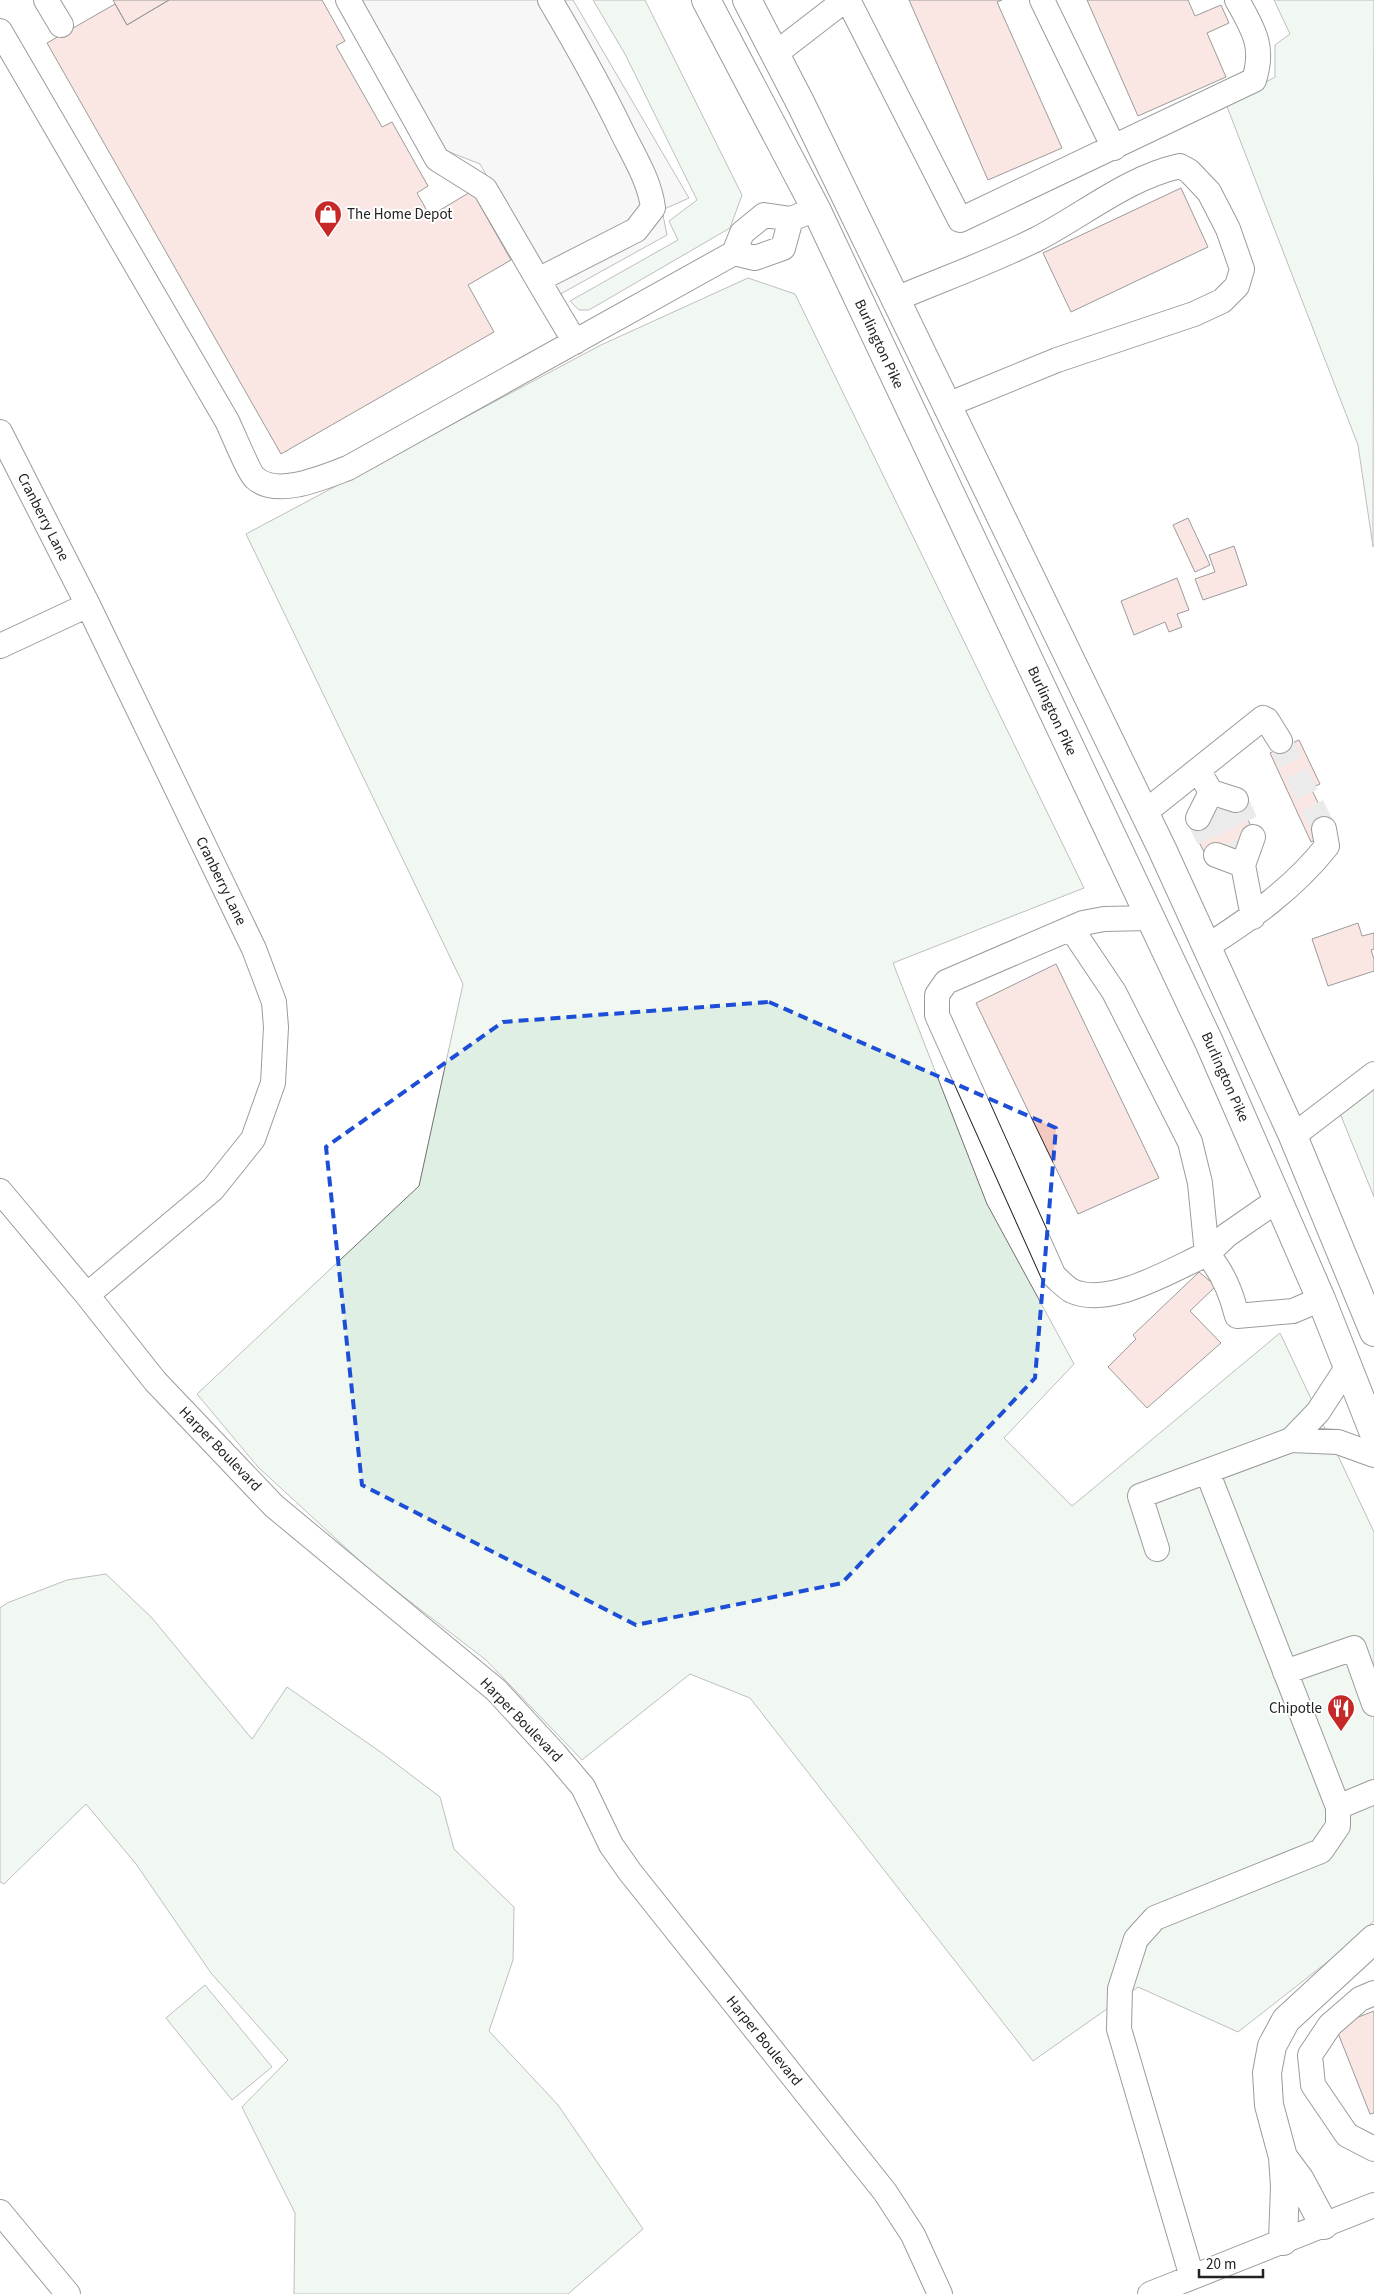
<svg xmlns="http://www.w3.org/2000/svg" width="1374" height="2294" viewBox="0 0 1374 2294" font-family="'Source Sans 3',sans-serif">
<style>
.green{fill:#e0efe3;stroke:#6f6f6f}
.parking{fill:#ededed;stroke:#6f6f6f}
.building{fill:#f3c9c0;stroke:#222}
.lines{fill:none;stroke-linecap:round;stroke-linejoin:round}
.minor-tunnel{stroke:#d3d3d3;stroke-width:24;stroke-dasharray:24 12;stroke-linecap:butt}
.minor-casing{stroke:#222;stroke-width:26}
.highway-casing{stroke:#222;stroke-width:30}
.minor{stroke:#fff;stroke-width:24}
.highway{stroke:#fff;stroke-width:28}
.marked{fill:none;stroke:#1d4ed8;stroke-width:4;stroke-dasharray:10 6;stroke-linejoin:round}
.labels{text-anchor:middle;dominant-baseline:central;stroke-width:4;stroke-linejoin:round;paint-order:stroke}
.poi-label{font-size:15px;fill:#222;stroke:#fff;text-anchor:start}
.street-label{font-size:15px;fill:#222;stroke:#fff}
</style>
<rect width="100%" height="100%" fill="#fff"/>
<path class="green" d="M593 0H645L742 195 730 228 589 310H579L570 301 678 240 669 221 697 200 625 54Z
M1274 0H1374L1373 547 1358 445 1226 104 1275 77V45L1290 34Z
M748 278 795 294 1084 888 893 963 987 1204 1074 1364 1004 1438 1072 1506 1280 1333 1374 1532V1921L1335 1956 1238 2032 1138 1987 1033 2061 750 1698 690 1674 582 1760 486 1660 373 1573 258 1467 197 1394 419 1186 463 984 246 534 601 345Z
M1374 1077V1197L1337 1106Z
M106 1574 152 1618 252 1739 287 1687 382 1753 440 1797 454 1849 514 1907 513 1960 489 2031 558 2105 643 2229 568 2294H294L295 2213 242 2107 288 2060 211 1973 136 1864 86 1804 4 1884 0 1882V1608L7 1603 67 1580Z
M205 1985 272 2067 232 2100 166 2018Z"/>
<path class="parking" d="M362 0H573L689 198 662 210 667 235 555 297 480 164 442 149Z"/>
<path class="building" d="M113 0H169L127 25Z
M169 0H322L345 41 336 46 382 127 392 122 428 186 417 193 430 216 472 191 511 260 468 285 494 332 281 454 47 43 115 4 127 25Z
M909 0H1002L997 2 1062 148 988 180Z
M1087 0H1188L1195 16 1221 5 1229 23 1207 33 1226 77 1138 116Z
M1181 188 1208 247 1071 312 1043 253Z
M1188 518 1210 565 1195 572 1173 525Z
M1234 546 1247 585 1203 600 1195 579 1215 572 1209 555Z
M1177 578 1189 610 1177 614 1182 627 1169 632 1165 622 1134 635 1121 601Z
M1299 740 1320 784 1311 788 1332 832 1311 842 1270 753Z
M1241 806 1258 840 1211 865 1193 831Z
M1358 923 1362 936 1374 933V949L1371 950 1374 959V971L1328 986 1312 939Z
M1056 964 1159 1178 1078 1214 976 1003Z
M1199 1272 1216 1286 1190 1311 1221 1343 1147 1408 1108 1367 1136 1339 1133 1335Z
M1374 2011V2113L1370 2114 1338 2033 1343 2023Z"/>
<g class="lines">
<path class="minor-tunnel" d="M1280 741 1324 829
M1236 800 1253 837
M1218 809 1235 847
M1198 818 1216 855"/>
<g class="minor-casing">
<path id="minor" d="M46 0 61 25
M348 0 437 159 485 189 538 280
M550 0C576 44 601 88 623 134 635 158 650 182 653 208L636 230 538 280 575 342
M848 0 960 220 1254 80C1265 46 1253 29 1237 0
M1042 0 1114 148
M0 31 227 421C232 431 249 473 255 478 277 498 324 477 348 468L734 253 742 233 764 215 791 219 816 209
M775 54 845 0
M734 253 755 258 783 248 791 219
M896 299C943 279 991 262 1037 239 1085 214 1127 178 1180 166L1189 171 1209 192 1228 229 1242 269 1237 286 1222 301 1194 314 1057 360 947 405
M0 432 88 605 254 949 274 1002 276 1027 273 1083 253 1139 213 1189 87 1295
M0 646 88 605
M1198 770 1211 792 1198 818
M1211 792 1236 800
M1144 813 1263 718 1267 720 1280 741
M1216 855 1243 865 1253 917
M1243 865 1253 837
M1071 928 1114 992 1190 1142 1200 1183 1207 1254C1173 1269 1110 1308 1072 1291 1066 1288 1059 1280 1054 1276L937 1015V995L946 982 1083 923 1104 919 1150 918
M1206 947C1250 919 1294 888 1327 846L1324 829
M1293 1136 1374 1074
M0 1191 87 1295 155 1381 274 1506 496 1690 555 1754 583 1787 611 1845 630 1872 885 2192 913 2235 940 2294
M1279 1199 1227 1235 1207 1254C1223 1272 1231 1292 1237 1316L1293 1311 1321 1299
M1348 1366 1318 1412 1291 1440 1338 1442 1374 1455
M1157 1549 1140 1496 1291 1440
M1285 1672 1354 1648 1374 1704
M1338 1807 1374 1792
M1374 1993 1360 1999 1330 2025 1310 2055 1313 2085 1347 2135 1374 2149
M0 2212 68 2294
M1192 2277 1119 2029 1120 1989 1136 1939 1155 1918 1321 1851 1338 1826V1807L1207 1471
M1150 2294 1374 2205"/>
</g>
<g class="highway-casing">
<path id="highway" d="M706 0 816 209 1209 1042 1321 1299 1374 1433
M747 0 801 104 1162 849 1293 1136 1374 1332
M1324 2225 1300 2180 1283 2157 1269 2105 1267 2073 1272 2046 1286 2020 1374 1939
M1283 2241 1285 2186 1283 2157"/>
</g>
<use href="#minor" class="minor"/>
<use href="#highway" class="highway"/>
</g>
<path d="M0 0H1374V2294H0ZM769 1002 1056 1128 1035 1378 842 1583 636 1625 362 1485 326 1147 503 1022Z" fill="#fff" fill-opacity=".55" fill-rule="evenodd"/>
<path class="marked" d="M769 1002 1056 1128 1035 1378 842 1583 636 1625 362 1485 326 1147 503 1022Z"/>
<defs>
<g id="shop-pin" transform="scale(1.4375)"><path d="M0 17L-7.5 6A9.5 9.5 0 1 1 7.5 6Z" fill="#c62828" stroke="#fff"/><path d="M-5-2.5h2.3a2.7 3.5 0 0 1 5.4 0H5L5.5 6h-11ZM-1.5-2.5h3a1.5 2.3 0 0 0-3 0Z" fill="#fff"/></g>
<g id="restaurant-pin" transform="scale(1.4375)"><path d="M0 17L-7.5 6A9.5 9.5 0 1 1 7.5 6Z" fill="#c62828" stroke="#fff"/><path d="M-5-6h1v4h1v-4h1v4h1v-4h1v5L-1.5 .5V6h-2V.5L-5-1ZM5-6V6H3V1.5H1.5Q1.5-4 5-6Z" fill="#fff"/></g>
</defs>
<g fill-rule="evenodd">
<use href="#shop-pin" x="328" y="214"/>
<use href="#restaurant-pin" x="1341" y="1708"/>
</g>
<g class="labels">
<g class="poi-label">
<text x="347" y="214">The Home Depot</text>
<text x="1322" y="1708" text-anchor="end">Chipotle</text>
</g>
<g class="street-label">
<text transform="translate(879 344) rotate(65)">Burlington Pike</text>
<text transform="translate(43 517) rotate(63)">Cranberry Lane</text>
<text transform="translate(1052 711) rotate(65)">Burlington Pike</text>
<text transform="translate(221 881) rotate(64)">Cranberry Lane</text>
<text transform="translate(1225 1077) rotate(66)">Burlington Pike</text>
<text transform="translate(220 1449) rotate(46)">Harper Boulevard</text>
<text transform="translate(521 1720) rotate(46)">Harper Boulevard</text>
<text transform="translate(764 2041) rotate(51)">Harper Boulevard</text>
</g>
</g>
<path d="M1199 2269v8h64v-8" fill="none" stroke="#222222" stroke-width="2.5"/>
<text x="1206" y="2269" font-size="15" fill="#222222" stroke="#ffffff" stroke-width="4" paint-order="stroke">20 m</text>
</svg>
